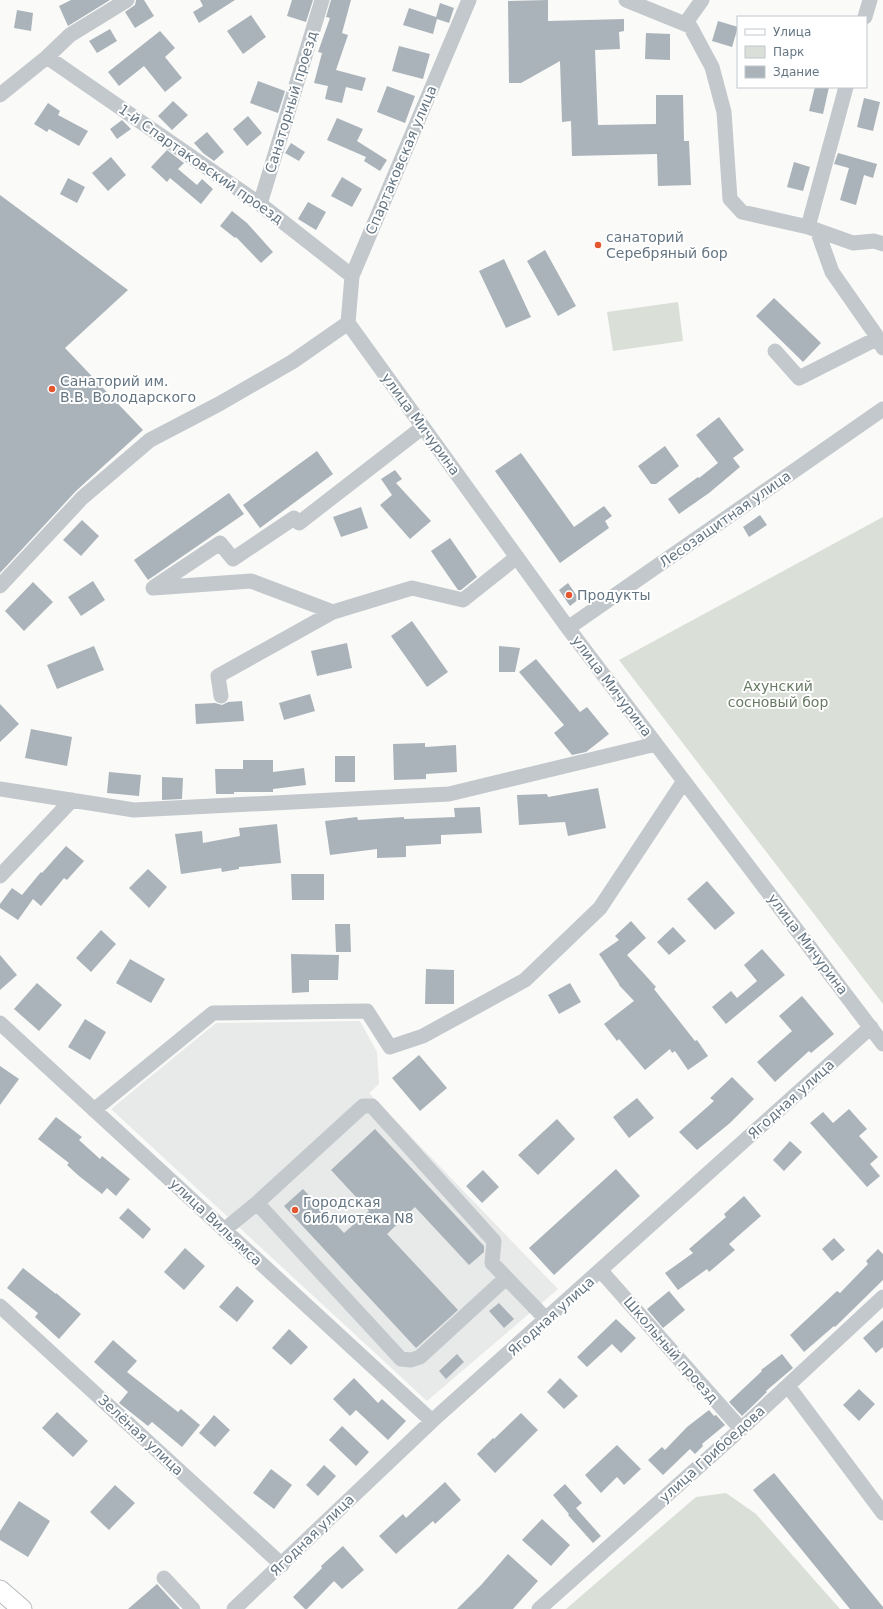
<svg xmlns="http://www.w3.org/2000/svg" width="883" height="1609" viewBox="0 0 883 1609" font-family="'DejaVu Sans',sans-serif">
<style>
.built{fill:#e8e9e9}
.green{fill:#dadfd7}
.building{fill:#aab3b9}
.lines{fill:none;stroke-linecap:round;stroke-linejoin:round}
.major-casing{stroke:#b5babe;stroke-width:21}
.minor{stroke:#c3c8cc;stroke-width:15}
.major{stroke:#fff;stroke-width:19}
.poi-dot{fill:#e4572e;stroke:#fff;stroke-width:1.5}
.labels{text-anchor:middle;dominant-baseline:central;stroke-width:4;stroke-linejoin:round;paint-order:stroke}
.street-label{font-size:14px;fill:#657683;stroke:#fff}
.poi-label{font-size:14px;fill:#657683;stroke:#fff;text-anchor:start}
.park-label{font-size:14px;fill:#687a64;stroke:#fff}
</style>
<rect width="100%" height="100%" fill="#fafaf8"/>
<path class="built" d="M360 1021 377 1052 379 1084 369 1093 558 1289 427 1401 111 1109 216 1023Z"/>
<path class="green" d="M678 302 683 341 613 351 607 312Z
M883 517V1004L619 660Z
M726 1493 756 1514 840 1609H566L696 1497Z"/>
<path class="building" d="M71 0H110L68 26 59 6Z
M136 0H144L154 16 135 28 125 12 135 5Z
M200 0H235L199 23 193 12 203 6Z
M292 0H313L306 22 287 16Z
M331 0H351L342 33 348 35 336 70 366 78 362 91 346 87 342 103 325 99 328 86 314 83 322 53 318 52 330 18 326 17Z
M548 0V21L624 19V31L619 32 620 49 595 50 598 125 656 124V95H683L684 141H689L691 185 658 186 657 154 572 156 571 121 562 122 560 61 521 83H509L508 1Z
M440 3 454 8 449 23 437 19 433 34 403 25 409 8 436 17Z
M17 10 33 13 31 31 14 28Z
M251 15 266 37 243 54 227 31Z
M718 21 738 27 732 47 712 41Z
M110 29 117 41 97 53 89 41Z
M160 31 175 48 165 57 182 78 165 92 144 66 119 86 108 72Z
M646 33 670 34V60L645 59Z
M399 46 430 54 423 79 392 71Z
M258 81 285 91 278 113 250 103Z
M387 86 415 96 405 123 377 112Z
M815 87H829L823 114 809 111Z
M864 98 880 102 873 131 857 127Z
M173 101 188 115 172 130 158 116Z
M48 103 60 111 58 115 88 131 79 146 49 129 47 132 34 124Z
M248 116 262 133 247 146 233 129Z
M337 118 363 129 357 141 387 160 380 171 364 161 366 157 327 140Z
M122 120 131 129 117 139 110 129Z
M207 132 224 152 214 161 203 153 194 143Z
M291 143 305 152 299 161 285 153Z
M167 150 184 163 178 169 197 185 202 179 213 189 201 204 170 178 167 182 151 167Z
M838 153 877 164 873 178 864 175 856 205 840 200 849 168 834 164Z
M111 157 126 175 108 191 92 173Z
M794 162 810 167 803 191 787 187Z
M342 177 362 189 352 207 331 196Z
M68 178 85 187 77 203 60 194Z
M0 195 128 290 65 348 143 430 76 491 0 573Z
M308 202 326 212 316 230 298 219Z
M232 211 247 223 273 252 261 263 236 237 235 238 220 226Z
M545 250 576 306 558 316 527 261Z
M504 259 531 317 506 328 479 271Z
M774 298 821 343 803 362 756 316Z
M719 417 744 450 733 458 740 467 709 493 679 514 668 499 698 477 699 478 718 463 696 435Z
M665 446 679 466 656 484H651L638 466Z
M317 451 333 474 260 528 243 505Z
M521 453 574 527 604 506 612 516 605 521 609 528 560 563 495 471Z
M395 470 402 479 396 483 431 521 410 539 380 505 392 495 381 479Z
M229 493 244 514 148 580 134 560Z
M361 507 368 528 341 537 333 517Z
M760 515 767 525 749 537 743 527Z
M82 520 99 536 81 556 63 540Z
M450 538 477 577 461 590H458L431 551Z
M93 581 105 600 81 616 68 597Z
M33 582 53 602 24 631 5 611Z
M568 583 579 599 570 606 559 590Z
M412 621 448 672 427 687 391 636Z
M347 643 352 668 317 676 311 651Z
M94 646 104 670 57 689 47 665Z
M499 646 520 648 515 672H499Z
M536 659 580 712 587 707 609 734 586 752 572 755 554 733 564 725 519 672Z
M310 694 315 711 284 720 279 703Z
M242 701 244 721 196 724 195 704 215 703 222 705 228 702Z
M0 704 19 724 0 742Z
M31 729 72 737 67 766 25 758Z
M425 743V747L456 745 457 772 426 774V779L394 780 393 744Z
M335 756H355V782H335Z
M243 760H273V772L304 768 306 785 273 789V792H234V794H216L215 769H243Z
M109 772 141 775 139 796 107 793Z
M162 777 183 778 182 799 162 800Z
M598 788 606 828 568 836 565 822 519 825 517 795 547 794 548 797Z
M480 807 482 833 441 835V844L406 846V857L377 858V849L330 855 325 821 357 817 358 820 404 817V819L455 817 454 808Z
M277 824 281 863 239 867V869L222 872 221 868 181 874 175 834 202 831 203 843 240 836 239 828Z
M66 846 84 861 67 880 64 878 41 906 33 899 18 920 0 908V904L12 888 22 895 41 872 42 873Z
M148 869 167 887 149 908 129 888Z
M291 874H324V900H292Z
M707 881 735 913 715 930 687 899Z
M631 921 646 938 627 955 656 987 654 989 695 1041 697 1040 708 1056 688 1070 675 1051 672 1053 670 1049 645 1070 619 1039 617 1041 604 1024 634 1001 619 985V984L599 954 619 940 615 936Z
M335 924H350L351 952H336Z
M673 927 686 941 669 955 657 942Z
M101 930 116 944 91 972 76 958Z
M762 949 785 975 726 1024 712 1007 731 991 737 998 757 981 744 965Z
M291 954 339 955 338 980H309V992L292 993Z
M0 955 17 975 0 990Z
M130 959 165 979 151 1003 116 983Z
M426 969 454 970V1004H425Z
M37 983 62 1005 39 1031 14 1009Z
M570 983 581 1002 559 1014 548 995Z
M802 996 834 1034 811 1053 809 1051 775 1082 757 1062 792 1031 779 1016Z
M85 1019 106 1032 90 1060 68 1047Z
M419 1055 447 1088 420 1111 392 1078Z
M0 1066 19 1079 0 1105Z
M732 1077 754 1099 730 1123 697 1150 679 1132 714 1101 710 1098Z
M637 1098 654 1118 629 1138 613 1117Z
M849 1109 867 1129 859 1136 878 1157 870 1164 880 1176 867 1187 810 1123 823 1112 833 1123Z
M56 1117 82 1137 79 1140 100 1159 102 1156 130 1179 116 1196 107 1188 102 1194 79 1176 67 1165 69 1163 38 1139Z
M557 1119 575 1139 538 1175 518 1155Z
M375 1129 484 1246V1252L469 1265 415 1207 387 1234 458 1310 416 1348 284 1206 303 1189 344 1233 369 1211 331 1170Z
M790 1141 802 1152 784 1171 773 1160Z
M616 1169 640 1196 554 1275 529 1248Z
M483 1170 499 1187 482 1203 466 1186Z
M744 1196 761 1216 729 1244 735 1250 709 1272 707 1269 678 1290 665 1273 693 1253 689 1249 726 1217 724 1214Z
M128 1208 151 1229 143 1239 119 1218Z
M834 1238 845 1250 832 1261 822 1249Z
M185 1248 205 1266 184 1290 164 1272Z
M878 1249 883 1254V1280L835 1327 834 1326 804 1352 790 1335 837 1291 840 1293 868 1264 866 1261Z
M23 1268 56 1294V1293L81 1314 59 1339 35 1317 38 1313 7 1288Z
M237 1286 254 1301 237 1322 219 1307Z
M669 1291 685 1310 663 1328 647 1309Z
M499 1303 514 1319 504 1328 489 1311Z
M616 1319 636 1338 621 1353 612 1344 587 1367 577 1357Z
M883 1320V1347L876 1353 863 1338Z
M289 1329 308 1347 291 1365 272 1348Z
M113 1340 137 1361 127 1372 178 1412 181 1409 200 1425 182 1447 152 1422 148 1426 119 1403 128 1392 94 1362Z
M457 1354 464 1362 446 1379 439 1371Z
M782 1354 793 1368 766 1391 767 1392 742 1416 729 1402 762 1371 761 1370Z
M354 1378 378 1403 382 1399 406 1421 388 1440 356 1410 350 1416 333 1399Z
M560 1378 578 1396 564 1409 547 1392Z
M859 1389 875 1404 859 1421 843 1405Z
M709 1410 714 1416 716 1415 725 1425 702 1444 703 1446 695 1454 690 1449 663 1475 648 1460 662 1447 665 1450 687 1427Z
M57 1412 88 1441 73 1457 42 1428Z
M521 1413 538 1430 495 1473 477 1454 493 1438 494 1439Z
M214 1415 230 1430 215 1447 199 1433Z
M342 1426 369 1452 356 1466 329 1440Z
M617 1445 641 1469 624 1485 617 1477 601 1493 585 1475Z
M324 1465 336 1476 318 1496 306 1485Z
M271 1469 292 1485 274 1509 253 1493Z
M774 1473 883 1607V1609H850L753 1490Z
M445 1482 461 1500 435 1524 433 1521 396 1554 379 1536 403 1514 406 1518Z
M565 1484 582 1503 576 1508 601 1536 593 1543 568 1515 569 1514 553 1495Z
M115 1485 135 1503 109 1530 90 1512Z
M19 1501 50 1521 28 1557 0 1540V1531Z
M542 1519 570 1545 551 1566 522 1540Z
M343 1546 364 1570 342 1589 334 1581 307 1609H305L293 1597 322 1568 321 1566Z
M508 1554 538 1581 513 1609H457L482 1584Z
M157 1584 180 1609H128Z"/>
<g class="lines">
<g class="major-casing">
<path id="major" d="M0 1590 22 1609"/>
</g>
<path class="minor" d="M626 0 690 26 712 67 724 112 730 199 742 212 808 227
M865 17 870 0
M685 24 702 0
M47 57 260 204 352 276
M846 87 808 227 853 243 874 241 883 244
M0 95 47 57 70 35 127 0
M260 204 322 0
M817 230 832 272 878 338 883 348
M348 323 568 628 883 1044
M348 323 352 276 469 0
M775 351 799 378 878 338
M0 586 82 498 150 440 219 404 292 362 348 323
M154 587 220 543 233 559 294 518 299 523 423 427
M153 588 251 581 333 612 412 588 463 600 517 557
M568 628 883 409
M221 696 218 676 333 612
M0 789 134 810 449 794 656 744
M0 876 72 800
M0 1023 432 1421
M94 1110 213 1013 367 1011 390 1047 423 1036 525 980 600 908 684 781
M257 1203 363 1106H372L494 1241 492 1263 546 1319
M224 1230 257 1203 401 1359 411 1360 420 1357 506 1278
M601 1271 741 1429
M0 1306 282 1565
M788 1386 883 1513
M164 1578 193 1609
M234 1609 432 1421 871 1027
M539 1609 741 1429 883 1297"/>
<use href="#major" class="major"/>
</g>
<g class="poi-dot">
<circle cx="598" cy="245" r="4"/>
<circle cx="52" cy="389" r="4"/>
<circle cx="569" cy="595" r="4"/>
<circle cx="295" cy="1210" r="4"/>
</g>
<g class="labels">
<g class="street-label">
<text transform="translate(291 102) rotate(-73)">Санаторный проезд</text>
<text transform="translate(401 160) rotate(-67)">Спартаковская улица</text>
<text transform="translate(201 164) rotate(35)">1-й Спартаковский проезд</text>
<text transform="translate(421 424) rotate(54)">улица Мичурина</text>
<text transform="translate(725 519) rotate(-35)">Лесозащитная улица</text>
<text transform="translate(612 686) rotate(53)">улица Мичурина</text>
<text transform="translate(808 944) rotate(53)">улица Мичурина</text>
<text transform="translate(791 1099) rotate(-42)">Ягодная улица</text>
<text transform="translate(216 1222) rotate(43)">улица Вильямса</text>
<text transform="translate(551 1316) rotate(-42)">Ягодная улица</text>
<text transform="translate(671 1350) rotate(49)">Школьный проезд</text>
<text transform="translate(141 1435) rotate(43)">Зелёная улица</text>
<text transform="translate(712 1454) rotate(-42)">улица Грибоедова</text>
<text transform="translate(312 1535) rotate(-44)">Ягодная улица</text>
</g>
<g class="poi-label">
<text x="606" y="237">санаторий<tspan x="606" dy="16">Серебряный бор</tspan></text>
<text x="60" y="381">Санаторий им.<tspan x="60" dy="16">В.В. Володарского</tspan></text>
<text x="577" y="595">Продукты</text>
<text x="303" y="1202">Городская<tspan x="303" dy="16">библиотека N8</tspan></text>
</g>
<g class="park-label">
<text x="778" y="686">Ахунский<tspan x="778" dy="16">сосновый бор</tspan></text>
</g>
</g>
<rect x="737" y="16" width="130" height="72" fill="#ffffff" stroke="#c1c8cd"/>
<rect x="745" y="29" width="20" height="6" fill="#ffffff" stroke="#c1c8cd"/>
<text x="773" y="36" font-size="12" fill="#657683">Улица</text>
<rect x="745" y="46" width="20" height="12" fill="#dadfd7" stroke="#c1c8cd"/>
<text x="773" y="56" font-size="12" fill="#657683">Парк</text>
<rect x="745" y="66" width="20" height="12" fill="#aab3b9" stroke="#c1c8cd"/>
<text x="773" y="76" font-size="12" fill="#657683">Здание</text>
</svg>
